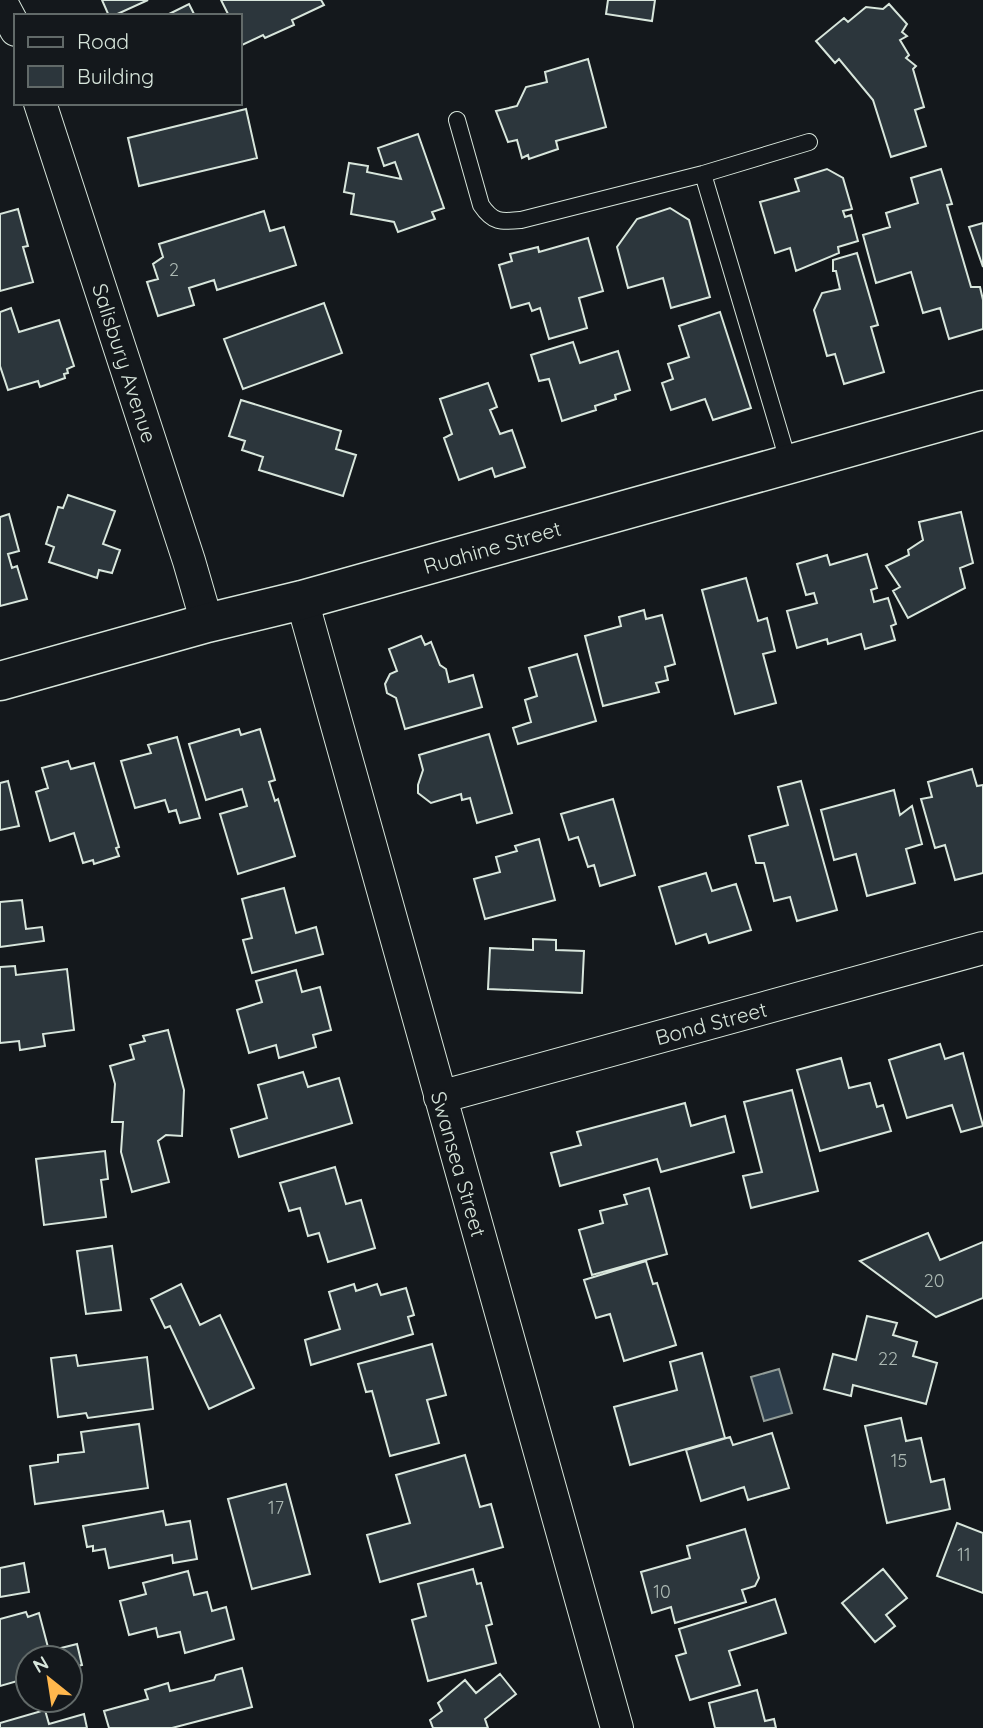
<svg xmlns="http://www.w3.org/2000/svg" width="983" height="1728" viewBox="0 0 983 1728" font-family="Quicksand,sans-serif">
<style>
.water{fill:#2f3f4d;stroke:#939e99;stroke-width:2}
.building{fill:#2c363c;stroke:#d8e6dc;stroke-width:2}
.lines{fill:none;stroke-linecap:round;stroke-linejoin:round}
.service-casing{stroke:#d8e6dc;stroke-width:18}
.minor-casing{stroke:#d8e6dc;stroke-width:34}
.tertiary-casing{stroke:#d8e6dc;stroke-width:41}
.service{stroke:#14181c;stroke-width:16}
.minor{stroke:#14181c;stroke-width:32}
.tertiary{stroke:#14181c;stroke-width:38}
.labels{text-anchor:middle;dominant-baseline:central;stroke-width:5;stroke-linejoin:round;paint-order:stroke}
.number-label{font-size:18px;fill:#adbab4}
.street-label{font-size:21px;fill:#d8e6dc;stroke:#14181c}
</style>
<rect width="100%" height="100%" fill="#14181c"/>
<path class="water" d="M779 1369 792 1413 764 1421 751 1377Z"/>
<path class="building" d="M102 0H148L113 16H109Z
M221 0H321L324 5 292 20 294 25 265 38 263 35 240 46V16H229Z
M608 0H655L652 21 606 14Z
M189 4 195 16H165Z
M889 4 907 24 902 32 907 36 900 40 909 55 906 58 916 66 913 69 924 107 915 110 926 146 891 157 873 100 839 59 835 63 816 41 844 18 848 22 866 7 883 9Z
M588 59 606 127 556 141 558 149 529 159 528 155 522 158 517 140 508 142 496 111 517 106 526 87 547 82 545 72Z
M246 109 257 158 139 186 128 138Z
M418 134 444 208 432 212 435 219 398 232 394 222 351 214 354 194 344 192 349 163 368 166 367 172 401 179 395 162 384 166 378 148Z
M827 169 843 178 852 209 843 211 845 217 851 215 858 241 838 247 839 253 796 271 790 248 775 253 760 202 799 191 795 179Z
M941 169 952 204 947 205 971 287H980L983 300V329L949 339 940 308 923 313 911 272 876 283 863 235 890 227 886 213 918 203 911 178Z
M670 208 689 220 710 297 671 308 663 278 628 288 617 247 637 219Z
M18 209 28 246 23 247 33 282 0 291V214Z
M264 211 270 231 284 227 296 265 217 290 214 280 189 288 194 305 158 316 147 282 158 279 153 264 163 257 159 244Z
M983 223V267L969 227Z
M588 238 603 291 579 298 587 328 549 339 540 308 532 311 529 303 511 308 499 265 512 261 510 254 538 247 539 252Z
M857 253 878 325 871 327 884 372 844 384 835 354 827 356 814 310 822 293 840 289 836 271H833V260Z
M324 303 342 353 243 389 224 339Z
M11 308 19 332 59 320 74 366 67 369 68 373 64 374 65 378 40 387 38 381 8 390 0 366V312Z
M720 312 751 408 713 420 705 399 671 410 662 383 673 379 668 364 689 357 679 326Z
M573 342 580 363 618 351 630 390 615 395 616 399 595 406 596 410 562 421 549 379 539 381 531 355Z
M488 383 497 407 490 410 500 434 512 430 525 467 495 477 492 468 459 480 444 438 452 434 440 399Z
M241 400 341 431 336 449 356 455 343 496 259 470 263 457 242 450 245 441 229 436Z
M68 495 115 511 103 544 120 550 112 573 99 570 97 578 49 562 54 547 46 544 58 507 63 508Z
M961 512 973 563 960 568 965 588 908 618 893 591 900 587 886 566 909 555 908 550 923 540 919 522Z
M9 514 19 551 8 554 12 568 17 566 27 599 0 606V517Z
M867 554 877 588 871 590 874 602 888 598 896 624 891 626 895 640 865 649 861 634 828 644 827 639 797 648 787 611 817 603 814 593 806 595 797 564 827 555 830 565Z
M746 578 758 621 767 618 775 651 763 654 776 703 735 714 702 590Z
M644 610 646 619 662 615 675 664 665 667 668 680 656 683 659 692 603 706 585 636 621 626 619 617Z
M421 636 425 645 431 642 440 665 446 669 449 682 473 675 482 707 405 729 396 698 387 693 385 684 390 674 397 671 389 649Z
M577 654 596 721 518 744 513 728 531 722 525 700 537 696 529 668Z
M239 729 241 735 260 729 275 780 269 782 275 801 278 799 295 856 238 874 220 814 247 806 242 789 206 800 189 744Z
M489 734 512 813 477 823 470 798 462 800 461 794 431 803 418 793V785L423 770 419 755Z
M177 737 200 818 180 823 176 810 169 812 165 800 135 808 121 761 151 753 148 745Z
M68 761 71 769 94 763 119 847 116 848 119 856 94 864 93 860 83 863 74 833 50 841 36 792 48 788 42 768Z
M972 769 977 786 983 785V873L955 880 945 845 935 848 921 799 932 797 928 782Z
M8 781 19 826 0 830V783Z
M801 781 837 910 797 921 790 897 774 901 764 863H756L749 836 788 825 778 787Z
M894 790 900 815 912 806 922 844 906 849 915 883 867 896 856 854 834 860 821 810Z
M613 799 635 875 600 886 594 865 588 867 578 837 569 840 561 814Z
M539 839 555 900 485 919 474 879 500 872 496 857 517 851 515 846Z
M706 873 712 891 736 884 751 930 709 943 706 934 676 944 659 887Z
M284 888 296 933 316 927 323 954 252 973 243 940 252 938 242 899Z
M22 900 26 929 42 927 44 941 0 947V902Z
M533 939 556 940V950L584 951 582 993 488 989 490 948 533 950Z
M15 966 16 975 67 969 74 1030 43 1034 45 1046 20 1050 19 1041 0 1043V967Z
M296 970 302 992 320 987 331 1030 313 1035 316 1047 279 1058 276 1045 249 1053 237 1010 262 1002 256 981Z
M168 1030 184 1090 182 1136 166 1135 158 1141 169 1182 132 1192 121 1152 123 1122H112L115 1084 110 1066 134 1059 130 1045 145 1041 143 1036Z
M940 1044 945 1059 963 1053 983 1126 961 1132 952 1105 907 1118 889 1060Z
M841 1058 849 1088 870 1083 877 1107 883 1105 891 1131 820 1151 797 1070Z
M303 1072 308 1087 339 1078 352 1123 239 1157 231 1129 267 1118 258 1085Z
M792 1090 818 1191 751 1208 743 1176 762 1172 744 1102Z
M685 1103 691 1126 725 1116 734 1152 661 1172 657 1159 560 1186 551 1153 581 1145 577 1132Z
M105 1151 108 1179 101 1180 106 1217 44 1225 36 1159Z
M335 1167 346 1204 361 1200 375 1248 328 1262 319 1233 308 1236 300 1208 289 1211 280 1183Z
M649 1188 667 1254 592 1275 579 1230 603 1223 600 1211 627 1204 624 1195Z
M928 1233 940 1260 983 1242V1298L936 1317 860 1261Z
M112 1246 121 1310 86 1314 77 1251Z
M646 1261 653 1284 657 1283 676 1345 624 1361 610 1314 596 1318 584 1280Z
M181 1284 200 1325 220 1315 254 1388 209 1409 170 1326 165 1328 151 1299Z
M354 1284 356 1291 377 1284 381 1295 406 1288 414 1315 408 1317 413 1334 311 1365 305 1340 340 1329 329 1292Z
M867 1316 897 1323 893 1335 917 1342 913 1356 937 1363 926 1404 853 1385 851 1396 824 1389 833 1354 856 1360Z
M432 1344 446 1395 427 1400 439 1443 390 1456 372 1391 366 1392 358 1364Z
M702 1353 725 1438 630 1465 614 1407 677 1390 670 1362Z
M76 1355 78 1366 147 1357 153 1409 88 1418 86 1413 58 1417 51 1358Z
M901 1418 906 1441 921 1438 931 1482 944 1479 950 1509 887 1523 865 1426Z
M139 1424 148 1488 35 1504 30 1466 58 1462V1455L84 1452 81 1432Z
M772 1433 789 1488 748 1500 744 1487 701 1501 686 1450 730 1437 733 1445Z
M465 1455 480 1507 491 1504 503 1547 380 1582 367 1535 410 1523 396 1475Z
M286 1484 310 1574 252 1589 228 1499Z
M163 1511 166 1525 190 1521 197 1559 173 1563 172 1555 109 1568 105 1549 93 1551V1546L87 1547 83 1526Z
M957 1523 983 1533V1593L937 1576Z
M745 1529 759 1578 755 1586 742 1590 746 1602 675 1623 671 1607 652 1613 641 1572 690 1558 687 1546Z
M24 1563 29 1592 0 1597V1568Z
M473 1569 477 1584 481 1583 492 1624 486 1626 496 1663 428 1681 412 1620 426 1616 418 1584Z
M883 1569 907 1598 886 1615 895 1626 875 1642 842 1603Z
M188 1571 194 1595 207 1592 212 1611 226 1607 234 1639 185 1653 180 1632 158 1637 156 1628 129 1635 120 1601 146 1594 143 1583Z
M775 1599 786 1633 729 1651 740 1685 690 1700 676 1656 686 1653 679 1629Z
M26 1612 28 1617 39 1613 49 1651 77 1644 82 1665 70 1668V1658H28V1678L0 1686V1619Z
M242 1668 252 1707 172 1728H109L104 1711 148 1699 145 1690 168 1683 170 1691 214 1680 216 1675Z
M500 1674 516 1694 485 1719 488 1728H433L430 1720 442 1711 438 1703 465 1680 476 1693Z
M757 1690 765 1721 774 1719 776 1728H715L709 1703Z
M45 1710 49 1724 84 1714 87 1728H0V1723Z"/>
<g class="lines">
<g class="service-casing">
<path id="service" d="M457 120 481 205C493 223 501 222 521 220L703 174 809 142
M703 174 789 464"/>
</g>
<g class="minor-casing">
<path id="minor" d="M0 0 16 30
M40 103 189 561 207 623
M302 600 617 1728
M440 1097 983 948"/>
</g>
<g class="tertiary-casing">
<path id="tertiary" d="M0 681 207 623 302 600 983 410"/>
</g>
<use href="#service" class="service"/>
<use href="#minor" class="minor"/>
<use href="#tertiary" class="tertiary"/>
</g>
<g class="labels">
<g class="number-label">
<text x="174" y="269">2</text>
<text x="934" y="1280">20</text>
<text x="888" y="1358">22</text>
<text x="899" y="1460">15</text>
<text x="276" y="1507">17</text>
<text x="964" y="1554">11</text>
<text x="662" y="1591">10</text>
</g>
<g class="street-label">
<text transform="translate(125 363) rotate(72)">Salisbury Avenue</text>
<text transform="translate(492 547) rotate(-16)">Ruahine Street</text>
<text transform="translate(711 1023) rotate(-15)">Bond Street</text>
<text transform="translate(459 1164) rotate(74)">Swansea Street</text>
</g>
</g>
<rect x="14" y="14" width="228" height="91" fill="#14181c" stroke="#626a69" stroke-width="2"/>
<rect x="28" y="37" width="35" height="10" fill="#14181c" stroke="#626a69" stroke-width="2"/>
<text x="77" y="49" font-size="21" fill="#d8e6dc">Road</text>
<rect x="28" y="66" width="35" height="21" fill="#2c363c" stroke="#626a69" stroke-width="2"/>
<text x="77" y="84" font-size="21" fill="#d8e6dc">Building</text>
<g transform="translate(49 1679) rotate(330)"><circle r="33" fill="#14181c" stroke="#626a69" stroke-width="2"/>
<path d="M0-5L12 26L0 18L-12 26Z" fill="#ffb74d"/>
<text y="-10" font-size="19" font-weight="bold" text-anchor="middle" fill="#d8e6dc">N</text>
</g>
</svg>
